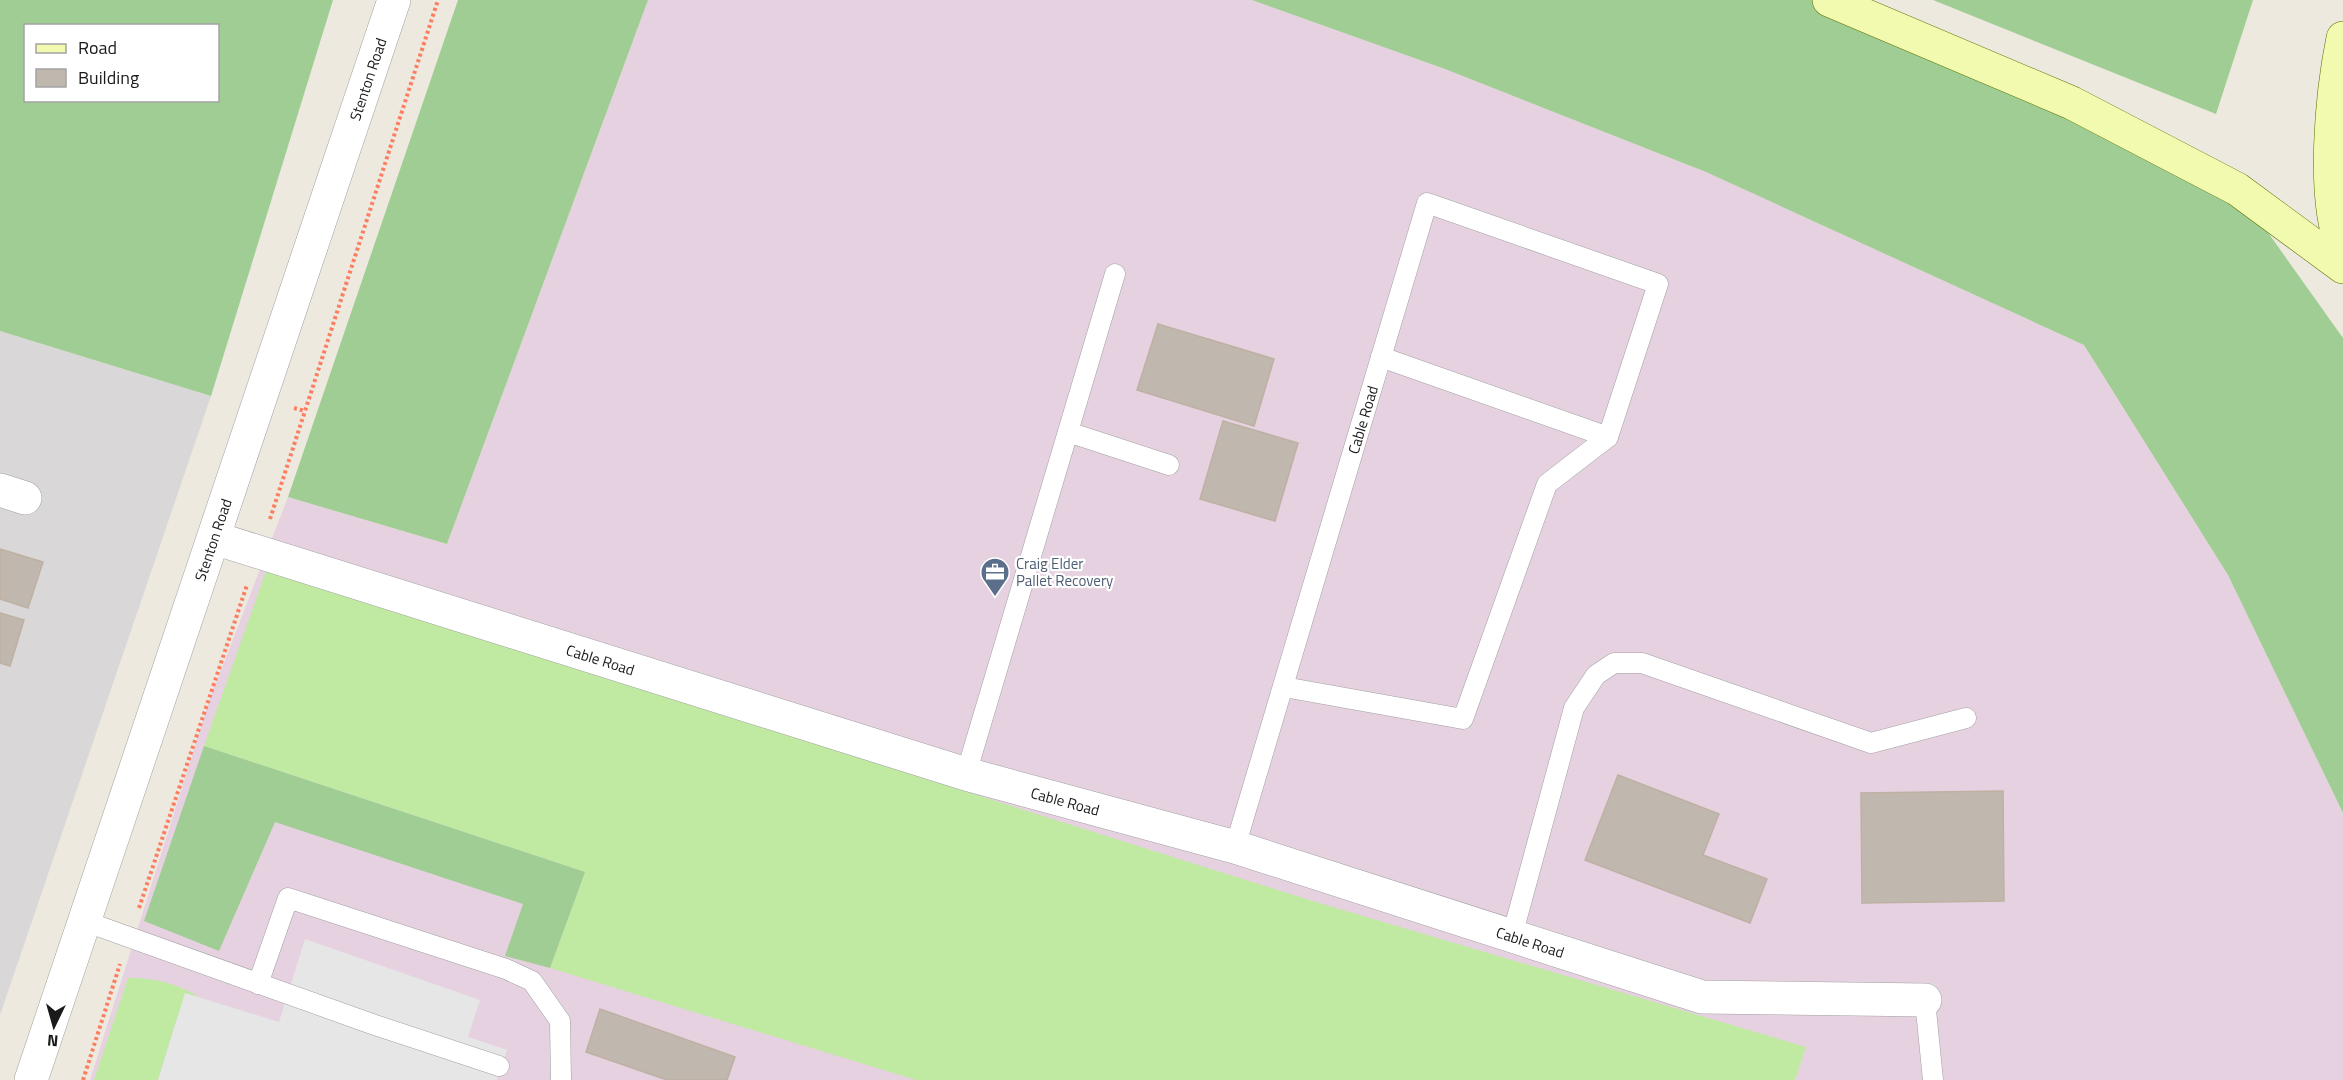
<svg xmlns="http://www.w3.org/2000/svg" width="2343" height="1080" viewBox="0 0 2343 1080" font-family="'Titillium Web',sans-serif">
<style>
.residential{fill:#d9d7d7}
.industrial{fill:#e6d1e0}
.grass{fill:#c0e9a2}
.forest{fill:#9fcd93;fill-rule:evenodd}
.parking{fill:#e6e6e6}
.building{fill:#c0b8af;stroke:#beb0a2;stroke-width:1.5}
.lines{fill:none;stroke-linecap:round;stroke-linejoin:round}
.lane-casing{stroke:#a1a1a1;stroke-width:21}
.street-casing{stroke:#a1a1a1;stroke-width:34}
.secondary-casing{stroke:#5c7002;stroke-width:34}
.path{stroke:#fc7d60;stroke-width:4;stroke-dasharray:3 3;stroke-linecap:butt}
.lane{stroke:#fff;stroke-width:20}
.street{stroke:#fff;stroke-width:33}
.secondary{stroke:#f1faaf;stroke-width:33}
.labels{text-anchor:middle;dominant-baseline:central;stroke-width:4.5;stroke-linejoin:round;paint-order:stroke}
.street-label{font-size:15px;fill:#1a1a1a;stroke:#fff}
.service-label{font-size:15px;fill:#4e5e75;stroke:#fff;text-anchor:start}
</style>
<rect width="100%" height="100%" fill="#ede9df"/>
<path class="residential" d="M0 331 211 396 0 1015Z"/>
<path class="industrial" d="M648 0H1252L1445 69 1706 172 2084 345 2228 575 2343 813V1080H90L210 699 288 497 447 544Z"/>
<path class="grass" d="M266 571 1316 902 1806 1047 1795 1080H916L550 968 585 872 204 746Z
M128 978C156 977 186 986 207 1003L177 1018 158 1080H94Z"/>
<path class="forest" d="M0 0H333L211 396 0 331ZM26 26H218V100H26Z
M458 0H648L447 544 288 497Z
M1252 0H1829L2237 189 2343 338V813L2228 575 2084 345 1706 172 1445 69Z
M1933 0H2253L2216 114Z
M204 746 585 872 550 968 505 956 523 904 275 822 219 951 144 921Z"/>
<path class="parking" d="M305 939 480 1000 468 1037 507 1050 497 1080H158L185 993 279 1022Z"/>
<path class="building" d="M1158 324 1274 359 1254 426 1137 390Z
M1223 421 1298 443 1275 521 1200 499Z
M0 549 43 562 28 608 0 599Z
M0 613 24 620 10 666 0 663Z
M1618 775 1719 814 1703 855 1767 879 1750 923 1585 860Z
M2003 791 2004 901 1862 903 1861 793Z
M600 1009 735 1057 727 1080H667L586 1052Z"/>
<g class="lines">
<g class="lane-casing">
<g id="lane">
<path d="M1381 357 1608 437"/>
<path d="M1068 432 1169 465"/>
<path d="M966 774 1115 274"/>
<path id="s1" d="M1235 847 1427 203 1658 284 1608 437 1547 484 1463 719 1284 687"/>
<path d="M84 921 372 1024 499 1066"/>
<path d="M1512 936 1574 708 1596 675 1614 663H1642L1871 743 1966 718"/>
<path d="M258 984 288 898 506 969 532 981 560 1021 561 1080"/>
<path d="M1925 1000 1933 1080"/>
</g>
</g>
<g class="street-casing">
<g id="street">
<path d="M0 490 25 498"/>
<path id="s2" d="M214 538 966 774 1235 847 1702 997 1925 1000"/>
<path id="s3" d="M31 1080 394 0"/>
</g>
</g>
<g class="secondary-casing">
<path id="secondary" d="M1829 0 2072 103 2237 189 2343 267
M2343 38C2332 92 2321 198 2343 249"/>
</g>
<path class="path" d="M294 408 305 411 438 0
M270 519 305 411
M139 908 247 585
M83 1080 120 964"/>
<use href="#lane" class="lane"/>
<use href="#street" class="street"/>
<use href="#secondary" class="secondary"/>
</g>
<defs>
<g id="office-pin" transform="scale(1.5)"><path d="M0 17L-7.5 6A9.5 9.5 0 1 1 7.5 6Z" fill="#5c6f8a" stroke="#fff"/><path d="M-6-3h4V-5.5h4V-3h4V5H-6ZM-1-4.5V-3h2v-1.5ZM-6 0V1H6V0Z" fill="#fff"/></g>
</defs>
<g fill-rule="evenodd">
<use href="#office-pin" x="995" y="572"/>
</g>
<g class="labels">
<g class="street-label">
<text stroke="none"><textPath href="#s3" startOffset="1056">Stenton Road</textPath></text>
<text stroke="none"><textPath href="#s1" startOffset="446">Cable Road</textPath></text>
<text stroke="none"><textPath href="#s3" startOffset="570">Stenton Road</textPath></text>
<text stroke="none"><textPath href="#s2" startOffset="405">Cable Road</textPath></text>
<text stroke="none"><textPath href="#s2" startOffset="891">Cable Road</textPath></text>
<text stroke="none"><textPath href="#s2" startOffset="1377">Cable Road</textPath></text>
</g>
<g class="service-label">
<text x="1016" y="563">Craig Elder<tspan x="1016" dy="17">Pallet Recovery</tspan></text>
</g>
</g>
<rect x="24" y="24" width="195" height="78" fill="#ffffff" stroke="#a3a3a3" stroke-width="1.5"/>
<rect x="36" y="44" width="30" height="9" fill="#f1faaf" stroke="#a3a3a3" stroke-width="1.5"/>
<text x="78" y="54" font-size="18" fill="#1a1a1a">Road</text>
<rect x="36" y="69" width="30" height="18" fill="#c0b8af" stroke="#a3a3a3" stroke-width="1.5"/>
<text x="78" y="84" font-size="18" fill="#1a1a1a">Building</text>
<g transform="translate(54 1026) rotate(185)" stroke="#ffffff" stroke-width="4.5" paint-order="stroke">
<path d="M0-4.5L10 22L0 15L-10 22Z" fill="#1a1a1a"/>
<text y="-9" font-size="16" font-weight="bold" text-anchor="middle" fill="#1a1a1a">N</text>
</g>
</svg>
